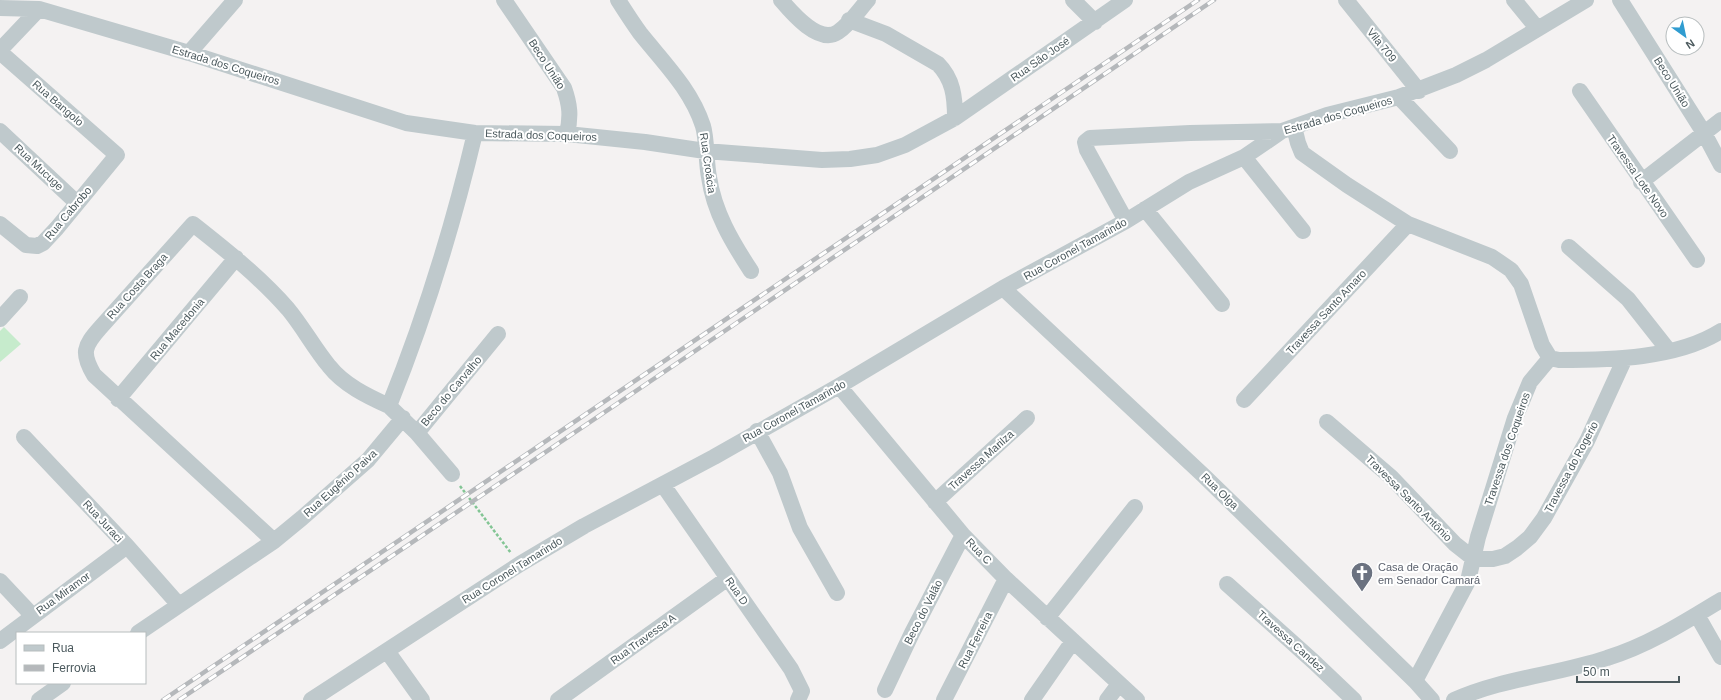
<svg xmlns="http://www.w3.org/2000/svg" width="1721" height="700" viewBox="0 0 1721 700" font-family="Helvetica,sans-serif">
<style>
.grass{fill:#c6ebcc}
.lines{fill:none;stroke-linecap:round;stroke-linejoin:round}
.path{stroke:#82c594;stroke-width:2.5;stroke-dasharray:3 2;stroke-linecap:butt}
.minor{stroke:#bfc9cc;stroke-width:16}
.rail-casing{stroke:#b5b8bb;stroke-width:4.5}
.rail{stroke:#fff;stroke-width:3;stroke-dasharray:9;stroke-linecap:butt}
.labels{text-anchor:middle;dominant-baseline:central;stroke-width:4;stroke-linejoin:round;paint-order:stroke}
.street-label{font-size:11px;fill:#4b595d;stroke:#fff}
.worship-label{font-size:11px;fill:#5b616d;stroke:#fff;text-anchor:start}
</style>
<rect width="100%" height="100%" fill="#f4f2f2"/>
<path class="grass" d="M4 327 21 344 0 362V331Z"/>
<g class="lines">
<path class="path" d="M460 486 511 553"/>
<path class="minor" d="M504 0 564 88C570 105 571 116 567 134
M618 0C625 11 632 22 640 33 663 62 691 89 703 126 707 139 706 163 709 177 714 212 732 242 751 271
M781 0C792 13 819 45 838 32 850 24 859 10 868 0
M1073 0 1095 22
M1346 0 1419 91
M1514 0 1537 28
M1620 0 1704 133 1721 165
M0 8 39 9 189 53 406 123 475 133 567 134 645 142 705 151 822 160 850 159 877 155 905 145 955 118 1125 0
M849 20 886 34 938 64C953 79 955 97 955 118
M0 50 39 9
M0 52 117 155 57 228 43 243 37 246 26 245 0 224
M189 53 235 0
M1580 91 1697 260
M1399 97 1450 151
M1294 127 1298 143 1302 153 1347 185 1408 224 1492 257 1511 270 1521 284 1542 345 1550 358
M0 131 77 203
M475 133C453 226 425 317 389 406L417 433 498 334
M1244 157 1303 231
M1641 182 1721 120
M1145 209 1222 304
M1126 221 1087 150 1085 142 1090 138 1190 133 1282 131 1327 115 1399 97 1456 75 1486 60 1586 0
M1569 247 1628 299 1669 351
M1003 288 1203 475 1415 681 1432 700
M0 319 20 297
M1550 358 1559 360C1610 360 1677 359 1721 331
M839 386 963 535 1006 579 1137 700
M118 399 236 258
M1244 400 1408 224
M1327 422 1391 477 1455 544 1474 559H1493L1505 556 1517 548 1530 537 1544 518 1587 441 1625 358
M757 431 780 473 800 528 837 593
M417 433 452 474
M24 437 127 546 179 605
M663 485 791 669 802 691 798 700
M935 502 1027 418
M274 541 94 375C81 353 84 346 100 328L193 224C226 250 260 277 288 309 303 327 314 348 329 366 344 385 367 396 389 406
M0 581 32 615
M1227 584 1314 662 1354 700
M1697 615 1721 657
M1047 618 1135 507
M138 633 274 541 302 518 368 460 403 418
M0 641 127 546
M387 651 422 700
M1415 681 1468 581 1478 537 1515 418 1530 382 1550 358
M885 690 912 633 963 535
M39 700 63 683
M311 700 520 564 584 526 714 457 839 386 1003 288 1126 221 1189 182 1244 157 1282 131
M558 700 728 578
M944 700 1006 579
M1032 700 1073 641
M1107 700 1119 684
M1454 700C1503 678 1556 675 1607 658 1647 646 1685 622 1721 600"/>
<g class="rail-casing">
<path id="rail" d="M163 700 1198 0
M179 700 1214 0"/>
</g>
<use href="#rail" class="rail"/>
</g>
<defs>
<g id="church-pin" transform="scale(1.15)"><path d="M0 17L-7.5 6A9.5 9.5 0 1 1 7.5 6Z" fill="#6b7280" stroke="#fff"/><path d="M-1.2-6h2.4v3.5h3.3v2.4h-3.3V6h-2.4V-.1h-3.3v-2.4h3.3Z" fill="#fff"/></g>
</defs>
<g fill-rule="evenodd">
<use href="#church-pin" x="1362" y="573"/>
</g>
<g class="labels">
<g class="street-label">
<text transform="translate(1382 45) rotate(51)">Vila 709</text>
<text transform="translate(1040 59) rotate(-35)">Rua São José</text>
<text transform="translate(547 64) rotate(57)">Beco União</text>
<text transform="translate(226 65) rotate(17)">Estrada dos Coqueiros</text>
<text transform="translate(1672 82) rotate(58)">Beco União</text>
<text transform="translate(58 103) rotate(41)">Rua Bangolo</text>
<text transform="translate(1338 115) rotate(-16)">Estrada dos Coqueiros</text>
<text transform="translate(541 135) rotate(2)">Estrada dos Coqueiros</text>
<text transform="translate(708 163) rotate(82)">Rua Croácia</text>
<text transform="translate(39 167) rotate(43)">Rua Mucuge</text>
<text transform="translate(1638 176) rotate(55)">Travessa Lote Novo</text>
<text transform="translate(68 213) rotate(-50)">Rua Cabrobo</text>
<text transform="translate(1075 249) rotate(-29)">Rua Coronel Tamarindo</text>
<text transform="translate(137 286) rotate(-48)">Rua Costa Braga</text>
<text transform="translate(1326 312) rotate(-47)">Travessa Santo Amaro</text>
<text transform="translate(177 329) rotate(-50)">Rua Macedonia</text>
<text transform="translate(451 391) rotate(-50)">Beco do Carvalho</text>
<text transform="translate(794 411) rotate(-29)">Rua Coronel Tamarindo</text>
<text transform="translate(1507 449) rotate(-71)">Travessa dos Coqueiros</text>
<text transform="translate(981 460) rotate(-42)">Travessa Marilza</text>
<text transform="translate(1571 467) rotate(-62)">Travessa do Rogerio</text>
<text transform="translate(340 483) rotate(-42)">Rua Eugênio Paiva</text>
<text transform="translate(1220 491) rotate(44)">Rua Olga</text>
<text transform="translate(1409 498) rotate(45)">Travessa Santo Antônio</text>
<text transform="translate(103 521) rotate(47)">Rua Juraci</text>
<text transform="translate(979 551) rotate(46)">Rua C</text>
<text transform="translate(512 570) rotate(-32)">Rua Coronel Tamarindo</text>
<text transform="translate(737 591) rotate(55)">Rua D</text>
<text transform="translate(63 593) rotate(-36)">Rua Miramor</text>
<text transform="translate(923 612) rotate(-63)">Beco do Valão</text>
<text transform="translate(643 639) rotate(-36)">Rua Travessa A</text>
<text transform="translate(975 640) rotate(-63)">Rua Ferreira</text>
<text transform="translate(1291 641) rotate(42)">Travessa Candez</text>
</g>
<g class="worship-label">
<text x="1378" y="567">Casa de Oração<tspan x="1378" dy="13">em Senador Camará</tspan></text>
</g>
</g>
<rect x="16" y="632" width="130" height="52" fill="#ffffff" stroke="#b7bdbe"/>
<rect x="24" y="645" width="20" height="6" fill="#bfc9cc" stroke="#b7bdbe"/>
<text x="52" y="652" font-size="12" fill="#4b595d">Rua</text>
<rect x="24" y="665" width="20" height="6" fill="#b5b8bb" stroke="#b7bdbe"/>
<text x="52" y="672" font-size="12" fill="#4b595d">Ferrovia</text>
<g transform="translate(1685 36) rotate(147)"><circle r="19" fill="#ffffff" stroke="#b7bdbe"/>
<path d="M0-3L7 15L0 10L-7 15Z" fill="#309cd0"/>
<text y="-6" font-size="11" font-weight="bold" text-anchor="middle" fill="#4b595d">N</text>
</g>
<path d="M1577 676v6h102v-6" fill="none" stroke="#4b595d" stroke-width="2"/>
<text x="1583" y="676" font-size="12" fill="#4b595d" stroke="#ffffff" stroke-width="3" paint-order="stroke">50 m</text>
</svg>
